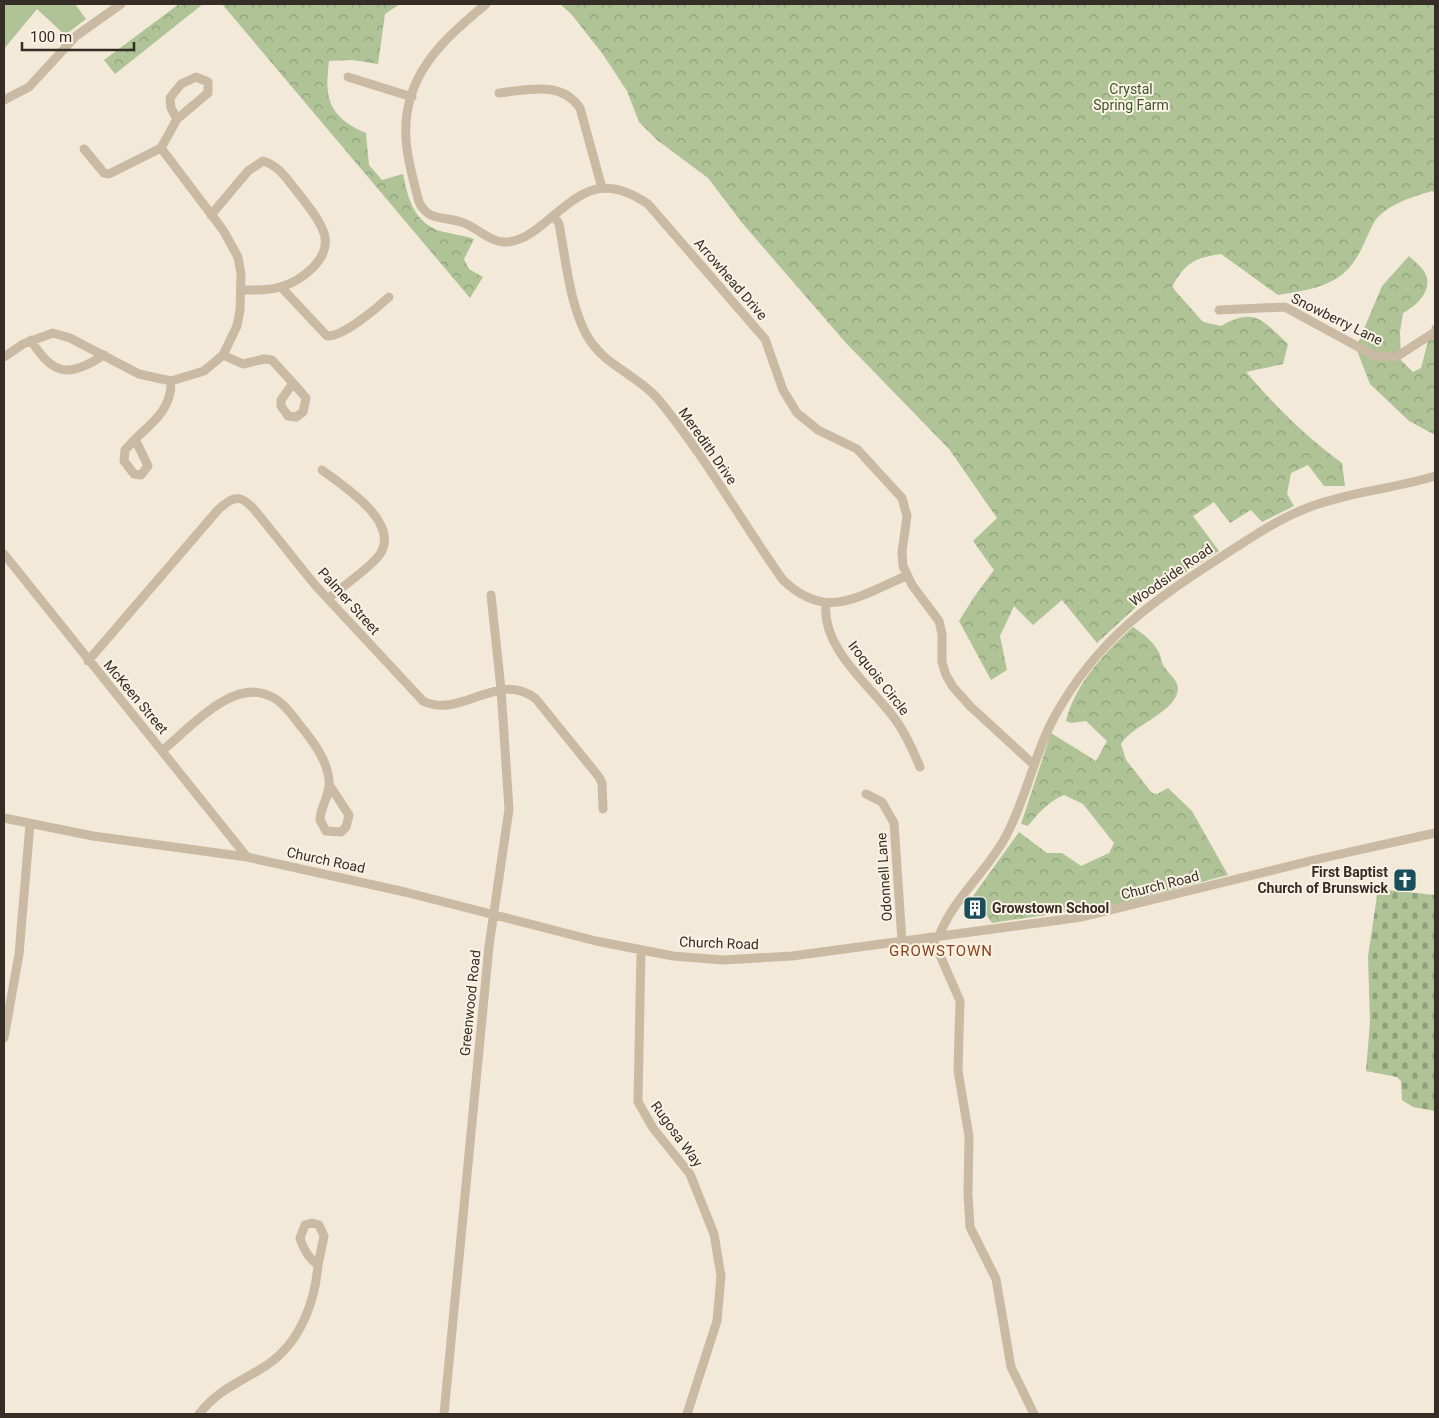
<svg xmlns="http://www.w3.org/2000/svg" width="1439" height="1418" viewBox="0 0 1439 1418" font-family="Roboto,sans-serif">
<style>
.green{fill:#afc397}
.forest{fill:url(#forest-crowns)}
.cemetery{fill:url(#cemetery-stones)}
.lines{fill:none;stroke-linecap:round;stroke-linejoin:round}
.minor{stroke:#cbbaa3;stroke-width:9}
.labels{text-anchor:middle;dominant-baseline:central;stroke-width:4;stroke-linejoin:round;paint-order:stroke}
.park-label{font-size:14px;fill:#405628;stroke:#faf3e5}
.street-label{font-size:14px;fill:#362d26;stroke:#faf3e5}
.poi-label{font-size:14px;font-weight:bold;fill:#362d26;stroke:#faf3e5;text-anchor:end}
.neighbourhood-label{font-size:15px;letter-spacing:1px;fill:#8a421a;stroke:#faf3e5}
</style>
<defs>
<pattern id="forest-crowns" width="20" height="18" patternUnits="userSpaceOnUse" patternTransform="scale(1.25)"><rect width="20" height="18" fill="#afc397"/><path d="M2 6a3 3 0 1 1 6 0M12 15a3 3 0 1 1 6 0" fill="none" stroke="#8f9f7b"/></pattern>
<pattern id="cemetery-stones" width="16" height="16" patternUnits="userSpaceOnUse" patternTransform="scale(1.25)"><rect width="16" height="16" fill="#afc397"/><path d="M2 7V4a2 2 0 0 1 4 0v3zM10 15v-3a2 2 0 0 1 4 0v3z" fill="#8f9f7b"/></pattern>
</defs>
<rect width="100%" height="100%" fill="#f3e9d8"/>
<path class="green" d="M4 4H75L86 19 65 35 37 9 4 49Z"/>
<path class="forest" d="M179 4H203L115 74 104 60Z
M222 4H400L385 14 378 64 352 60 329 61C324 99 329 117 366 133L369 165 382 180 403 174C408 197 412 218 435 229 443 233 463 235 474 239L464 259 469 269 483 277 470 298Z
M560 4H1435V193L1432 191C1412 197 1384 205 1373 224 1365 240 1359 259 1346 271 1329 288 1301 291 1278 295L1221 254C1194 258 1185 263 1172 287L1203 322 1221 326C1255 306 1263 321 1288 344L1283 364 1246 372C1275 406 1306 437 1342 463L1345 486H1324L1308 465 1291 473 1287 494 1294 506 1262 522 1251 510 1230 523 1214 502 1193 516 1219 551 1146 598 1097 643 1062 600 1033 625 1014 606 1000 636 1007 670 991 680 959 621 974 597 994 570 973 541 997 518 949 449 846 343 743 224 708 178 657 140 639 122 627 91 602 53 572 15Z
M1409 256C1414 261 1422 267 1425 273 1434 290 1416 306 1403 313L1400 332 1401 360 1413 372 1421 368 1432 326 1435 324V435L1409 421 1370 384 1356 348 1382 286Z
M1133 627C1143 634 1152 640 1158 651 1161 655 1161 661 1163 665 1167 672 1175 678 1177 684 1185 709 1131 725 1121 744L1126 760 1152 793 1157 794 1168 788 1192 811 1228 875 1118 904 992 923 973 896 1019 832 1047 853H1062L1081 866 1109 853 1114 843 1083 804 1064 795C1048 802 1039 812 1028 826L1021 824 1051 733 1096 761 1107 741 1086 721 1071 723 1066 721C1075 684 1105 652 1133 627Z"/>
<path class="cemetery" d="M1378 889 1435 895V1111L1413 1107 1402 1100 1401 1081 1397 1077 1366 1071 1370 1022 1368 956Z"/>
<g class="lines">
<path class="minor" d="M486 4C442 41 402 76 406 139 407 160 414 182 419 202 429 222 443 216 461 222 476 226 490 243 506 242 518 242 528 235 537 229 577 198 597 169 648 204L765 339 783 390 797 413 818 430 857 449 902 498 907 516 902 552 903 566 912 585 939 621 942 634V662L946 675 953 687 971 707 1033 764
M196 77 208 82V93L177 119 171 108 170 98 181 84Z
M348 77 412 97
M499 93C528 90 561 80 580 108L602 188
M4 100 29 87 76 36 121 4
M84 149 104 173 109 174 161 148
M211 215 248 171 263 161C280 166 288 181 299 194 308 206 319 218 324 233 332 258 302 281 280 287 268 291 254 290 242 290
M554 215 559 224C566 260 569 301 586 334 604 367 636 373 658 399 705 456 741 521 783 580 827 622 859 596 906 576
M281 287 327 336C343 337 377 308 389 297
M1219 310 1285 307 1375 356 1396 357 1435 332
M31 340C53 377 70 377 104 355
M223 355 243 364 264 359 272 360 293 383
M4 357 23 344 53 333 70 338 139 374 171 381 204 371 223 355 237 326 240 310 241 274 238 257 223 230 161 148 177 119
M293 383 306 398 303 412 296 417 288 416 281 406V400Z
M135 439 148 466 141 475 134 474 124 461 125 450Z
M135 439C154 422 172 408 171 381
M322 470C343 486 401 522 380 554 372 567 341 587 328 599
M4 554 247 857
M826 604C821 648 871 686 895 719 906 734 913 750 920 767
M88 661 217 511C235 493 243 495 258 514L315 585 423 701C461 720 498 669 536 699L599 777 602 783 603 809
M163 750C190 728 234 676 272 697 283 702 292 715 299 724 312 740 327 759 329 780 331 794 320 807 320 820L326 831 341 832 346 827 349 815 330 786
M866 794 882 802 894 823 902 941
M4 818 93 836 247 857 405 892 596 941 673 956 723 960 792 956 1082 917 1314 860 1435 833
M939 936C954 897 987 872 1006 836 1027 797 1034 753 1056 714 1099 638 1150 603 1221 557 1249 539 1276 520 1307 508 1348 492 1393 489 1435 476
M932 937 960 1001 958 1071 969 1136 968 1193 970 1227 996 1279 1011 1367 1034 1414
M641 951 638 1102 653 1128 690 1174 714 1234 721 1276 717 1321 687 1414
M4 1038 19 954 30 824
M312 1223 319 1225 324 1236 318 1265C309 1259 303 1248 300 1238L305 1225Z
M199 1414C221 1387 240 1383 267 1365 300 1343 315 1302 318 1265
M444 1414 489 946 509 809 501 689 491 595"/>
</g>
<defs>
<g id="church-square" transform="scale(1.25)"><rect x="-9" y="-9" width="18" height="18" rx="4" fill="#194e5a" stroke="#faf3e5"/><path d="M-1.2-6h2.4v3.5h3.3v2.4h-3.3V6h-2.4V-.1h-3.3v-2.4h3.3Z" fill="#fff"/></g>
<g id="building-square" transform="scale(1.25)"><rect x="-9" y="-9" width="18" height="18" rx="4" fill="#194e5a" stroke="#faf3e5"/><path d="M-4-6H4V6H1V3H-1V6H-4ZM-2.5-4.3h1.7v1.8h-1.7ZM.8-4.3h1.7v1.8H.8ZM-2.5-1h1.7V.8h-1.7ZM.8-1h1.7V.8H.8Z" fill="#fff"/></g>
</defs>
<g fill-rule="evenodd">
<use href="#church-square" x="1405" y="880"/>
<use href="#building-square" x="975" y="908"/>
</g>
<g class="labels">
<g class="park-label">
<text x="1131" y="89">Crystal<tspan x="1131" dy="16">Spring Farm</tspan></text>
</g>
<g class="street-label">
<text transform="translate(731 279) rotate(49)">Arrowhead Drive</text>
<text transform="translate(1337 319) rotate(26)">Snowberry Lane</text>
<text transform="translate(708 446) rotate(55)">Meredith Drive</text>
<text transform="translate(1171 575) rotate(-35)">Woodside Road</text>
<text transform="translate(349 601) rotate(48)">Palmer Street</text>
<text transform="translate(879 678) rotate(52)">Iroquois Circle</text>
<text transform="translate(136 697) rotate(50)">McKeen Street</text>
<text transform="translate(326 860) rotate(12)">Church Road</text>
<text transform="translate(884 877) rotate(-94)">Odonnell Lane</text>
<text transform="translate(1160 885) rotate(-14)">Church Road</text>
<text transform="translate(719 943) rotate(2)">Church Road</text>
<text transform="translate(470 1003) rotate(-84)">Greenwood Road</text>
<text transform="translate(677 1134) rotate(54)">Rugosa Way</text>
</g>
<g class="poi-label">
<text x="1388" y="872">First Baptist<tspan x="1388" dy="16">Church of Brunswick</tspan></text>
<text x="992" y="908" text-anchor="start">Growstown School</text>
</g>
<g class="neighbourhood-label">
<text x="941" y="951">GROWSTOWN</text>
</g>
</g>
<rect width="1439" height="1418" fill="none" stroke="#362d26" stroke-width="10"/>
<path d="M22 42v8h112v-8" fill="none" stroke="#362d26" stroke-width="2.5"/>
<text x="30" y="42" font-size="15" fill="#362d26" stroke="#faf3e5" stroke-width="4" paint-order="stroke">100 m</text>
</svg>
